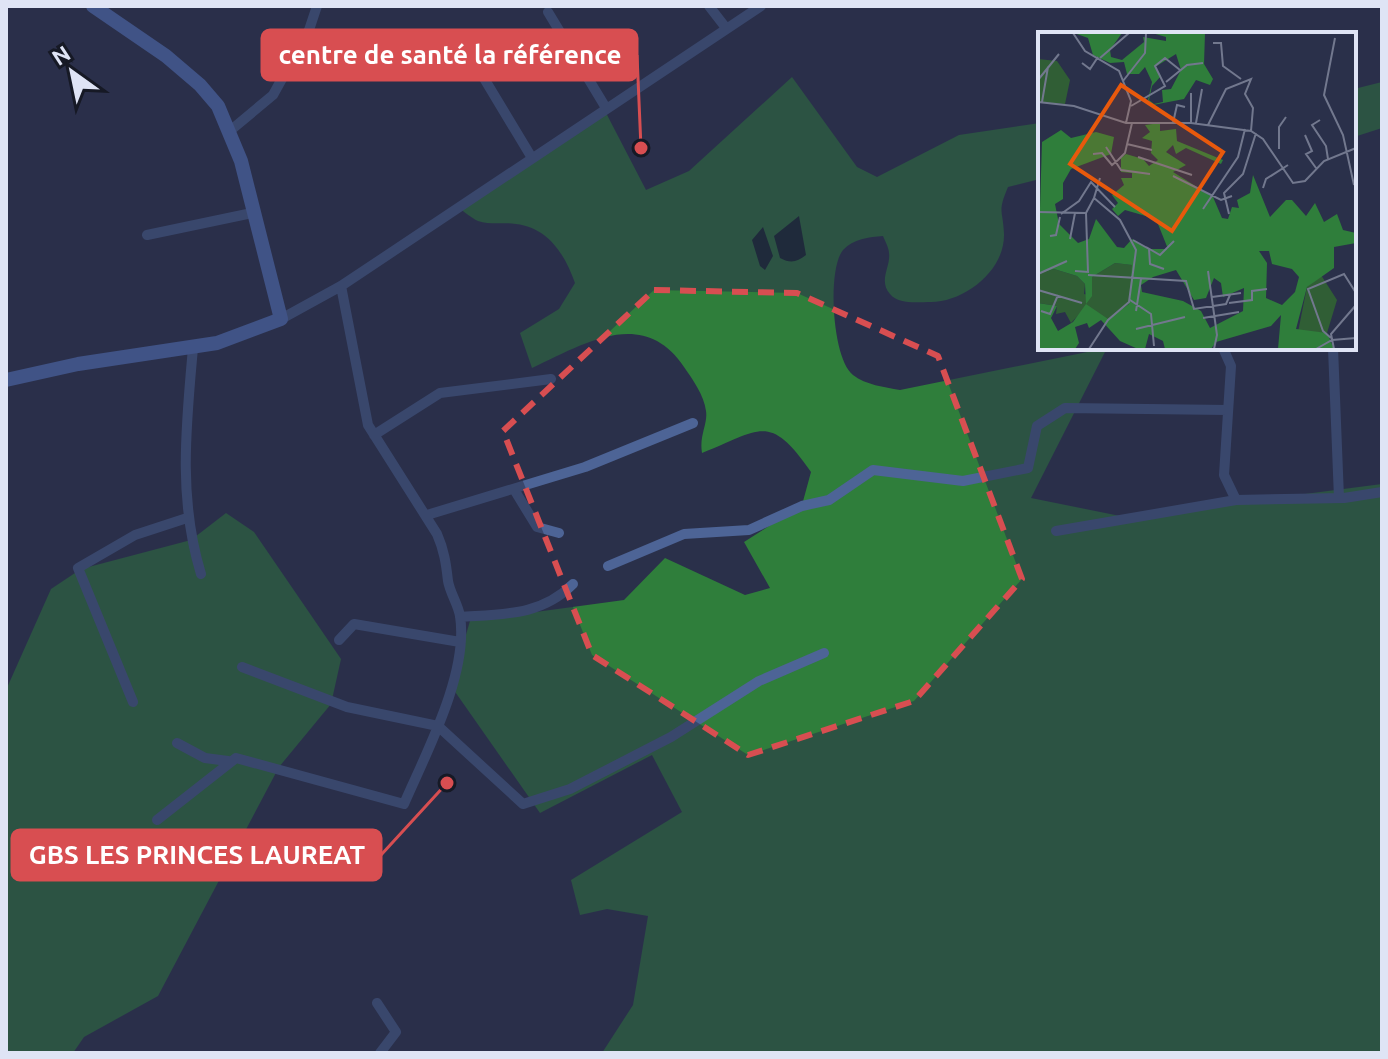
<svg xmlns="http://www.w3.org/2000/svg" width="1388" height="1059" viewBox="0 0 1388 1059" font-family="Ubuntu,sans-serif">
<style>
.forest{fill:#2f7e3b}
.water{fill:#132529}
.lines{fill:none;stroke-linecap:round;stroke-linejoin:round}
.street{stroke:#4d6496;stroke-width:10}
.secondary{stroke:#5c7ece;stroke-width:14}
.marked{fill:none;stroke:#d84e51;stroke-width:6;stroke-dasharray:16 10;stroke-linejoin:round}
.inset-road{fill:none;stroke:#72788e;stroke-width:2}
.view{fill:#e8590c;fill-opacity:0.15;stroke:#e8590c;stroke-width:4}
.inset-edge{fill:none;stroke:#dfe4f5;stroke-width:4}
.leader{fill:none;stroke:#d84e51;stroke-width:3}
.callout-dot{fill:#d84e51;stroke:#161925;stroke-width:3}
.callout{fill:#d84e51;stroke:#d84e51;stroke-width:3}
.callout-label{font-size:26px;text-anchor:middle;font-weight:bold;fill:#fff}
</style>
<rect width="100%" height="100%" fill="#2a304a"/>
<path class="forest" d="M792 77 857 167 877 177 959 135 1040 123V179L1008 187C997 213 1003 209 1004 234 1005 271 964 302 931 302 918 302 899 305 890 294 878 280 891 267 889 253 889 248 885 241 883 236 869 237 853 239 843 250 827 269 832 359 853 375 866 385 884 387 900 390L1107 348 1031 498 1125 517 1382 484V1053H602L633 1005 648 916 607 909 580 915 571 880 682 812 652 755 540 813 451 686 470 621 624 600 665 558 745 595 770 588 744 542 802 505 811 472C769 412 761 430 702 453 699 435 708 424 706 411 704 395 693 380 684 367 643 306 584 344 532 368L520 333 559 309 575 283C565 255 549 228 516 224 504 222 490 225 478 221 471 218 464 211 457 207L605 111 646 190 689 171Z
M1382 82V128L1354 137V89Z
M226 513 254 532 341 659 331 704 279 767 158 996 84 1037 73 1053H6V690L51 589 81 569 191 540Z"/>
<path class="water" d="M799 216 806 255C797 262 791 264 780 258L774 236Z
M763 227 773 256 765 270 760 266 752 240Z"/>
<g class="lines">
<path class="street" d="M709 6 726 28
M548 12 606 108
M482 75 532 158
M231 130 273 95 309 30 317 6
M147 235 252 213
M281 319 341 286 761 6
M193 348C186 426 178 499 201 574
M1223 348 1231 366 1224 475 1236 500
M1333 348 1339 498
M374 435 440 393 551 379
M515 491 537 527 559 533
M427 515 585 467 693 423
M1056 531 1236 500 1344 498 1382 492
M608 566 684 534 749 530 802 506 829 500 873 470 963 481 1028 468 1037 426 1065 408 1228 410
M460 617C503 614 541 616 573 584
M339 640 354 624 460 642
M242 667 347 707 438 726 523 804 570 789 671 737 759 681 824 653
M133 702 78 568 135 535 187 518
M177 743 205 758 228 761
M157 820 236 758 404 804C426 753 469 673 460 616 458 604 450 593 448 581 446 563 444 550 437 534L368 425 341 286
M377 1003 396 1032 380 1053"/>
<path class="secondary" d="M6 380 78 364 217 343 281 319 241 161 218 106 200 85 166 56 93 6"/>
</g>
<path d="M0 0H1388V1059H0ZM654 290 797 293 938 356 1022 579 914 701 748 755 592 655 503 431Z" fill="#2a304a" fill-opacity=".55" fill-rule="evenodd"/>
<path class="marked" d="M654 290 797 293 938 356 1022 579 914 701 748 755 592 655 503 431Z"/>
<g transform="translate(1038 32)">
<rect width="318" height="318" fill="#2a304a"/>
<path d="M0 27 19 29 32 48 27 72 0 70ZM77 231 95 233 91 272 70 288 47 276 33 291 27 280 18 282 19 274 0 271V242L16 237 39 244 47 252 46 262 54 264V245ZM283 243 299 268 289 301 260 300 269 255Z" fill="#305e35"/>
<path d="M36 1H84L72 18 73 25 84 28 106 10 105 5 128 9V5L114 1H167L166 32 175 47 172 53 158 48 146 67 115 73 110 68 114 50 107 35 101 42H89L86 30 72 31 55 23 50 6ZM138 22 143 38 133 57 124 58 125 70 116 72 111 68 114 54 123 44 117 35ZM122 91V99L138 97 139 109 185 128 183 132 148 116 138 122 135 113 128 120 148 133 135 140 175 165 184 186 190 187 194 175 201 176 199 168 212 161 215 143 232 185 248 168H254L268 184 277 171 286 190 299 182 305 198 318 201V211L296 215V236L269 255 258 297 289 301 296 317H240L243 283 233 294 178 310 173 317H127L125 309 111 302 107 317H100L82 309 63 288 51 296 49 291 37 295 41 311 37 317H0V271L19 274 13 286 20 299 35 290 48 272 47 252 39 244 16 237 0 242 4 110 23 98 33 106 58 100 76 105 73 122 33 137 25 151V167L17 172 21 192 40 211 51 207 58 187 79 215 86 216 94 207 111 217H130L118 187 87 178 80 184 74 177 80 171 74 163 86 153 83 146H94V141L83 140V126L88 122 105 127 111 134 120 128 113 121 114 109 104 106 112 100 107 93ZM221 219H231L234 232 254 237 261 245 257 260 244 273 228 266 229 231ZM77 231 94 233 91 272 70 287 48 272 54 264V245ZM138 238 156 268 168 266 176 246 183 251 185 265 206 256 205 279 172 296 163 279 145 269 104 260 103 253 115 245Z" fill="#2f7e3b" fill-rule="evenodd"/>
<path class="inset-road" d="M35 1 47 19 81 39 93 69 88 91M297 6 286 63 305 103 316 153M175 11H183L185 34 203 47M62 26 91 1M44 31 52 37 60 25M0 48 21 22M85 49 107 21 108 1M128 50 149 33 165 31M0 70 36 74 88 91H153L213 99 225 107 255 151 267 149 286 129 318 116M4 70 10 35M93 74 127 54 117 34 127 26 142 38M282 88 274 93 288 114 290 127M135 91 139 73 147 75M153 91V61M158 91 164 57M170 93 188 57 213 47 207 62 215 76 213 99M267 103 274 119 268 122 278 136M89 112 114 118M68 115 83 138 112 142M241 117V95L248 85M55 122 64 121 74 133 80 128 87 121 94 91M100 125 154 143M135 144 183 168 194 164M225 156 228 147 250 133M165 177 200 125 207 97M0 180 48 181M23 182 41 169 53 150 77 175M191 182 186 161 205 142 218 101M12 204 18 203 22 185M32 207 37 181M95 208 111 217 112 232 126 237M108 215 122 223 136 209M37 239 50 240 48 181 56 166M170 239 179 303 176 317M0 242 29 229M50 243 148 249 156 277 188 272 192 263M0 258 44 271M174 265 203 261M92 268 113 282 116 314M191 271 214 268V259L229 257M3 279 12 282 20 263M98 279 103 247M165 286 201 280M98 297 147 285M293 306 285 299 270 257 306 242 318 261M51 317 70 288 91 270 98 218 82 188 56 166 62 146M278 317 294 308 318 306M296 317 293 302 318 273"/>
<path class="view" d="M83 53 185 120 134 199 32 132Z"/>
<rect width="318" height="318" class="inset-edge"/>
</g>
<path class="leader" d="M641 148L637 55M447 783L381 855"/>
<g class="callout-dot">
<circle cx="641" cy="148" r="8"/>
<circle cx="447" cy="783" r="8"/>
</g>
<g class="callout">
<rect x="262" y="30" width="375" height="50" rx="8"/>
<rect x="12" y="830" width="369" height="50" rx="8"/>
</g>
<g class="callout-label">
<text x="450" y="64">centre de santé la référence</text>
<text x="197" y="864">GBS LES PRINCES LAUREAT</text>
</g>
<rect width="1388" height="1059" fill="none" stroke="#dfe4f5" stroke-width="16"/>
<g transform="translate(72 72) rotate(327)" stroke="#161925" stroke-width="6" paint-order="stroke">
<path d="M0-6L14 30L0 20L-14 30Z" fill="#dfe4f5"/>
<text y="-12" font-size="22" font-weight="bold" text-anchor="middle" fill="#dfe4f5">N</text>
</g>
</svg>
